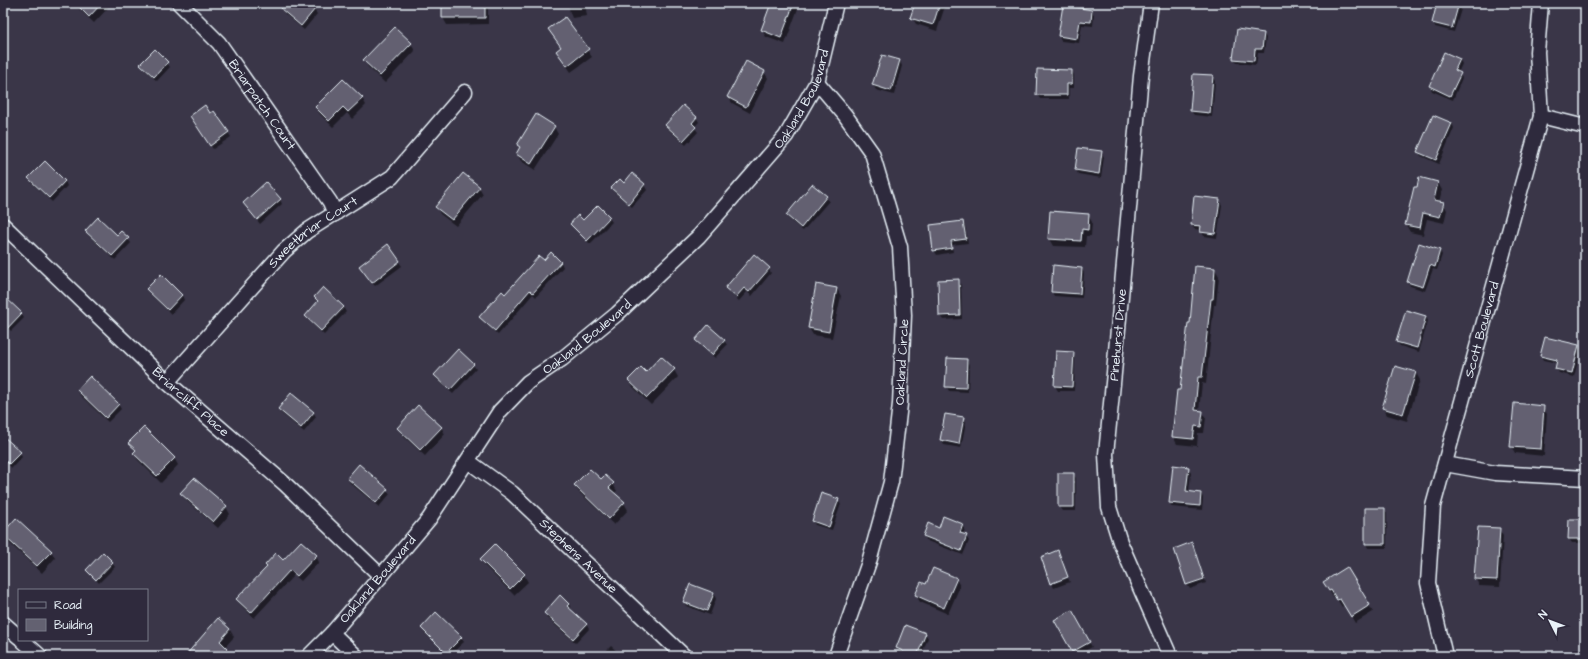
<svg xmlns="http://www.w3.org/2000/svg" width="1588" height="659" viewBox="0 0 1588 659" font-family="'Architects Daughter',sans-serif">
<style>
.shadow{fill:#0007}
.building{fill:#636171;stroke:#e8f1f8}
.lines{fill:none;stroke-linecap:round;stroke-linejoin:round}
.street-casing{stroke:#e8f1f8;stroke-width:17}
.street{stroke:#2f2a3d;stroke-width:14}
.labels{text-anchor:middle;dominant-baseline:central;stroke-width:3;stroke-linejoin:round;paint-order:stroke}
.street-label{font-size:13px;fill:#e8f1f8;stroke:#2f2a3d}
</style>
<rect width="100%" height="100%" fill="#3a3648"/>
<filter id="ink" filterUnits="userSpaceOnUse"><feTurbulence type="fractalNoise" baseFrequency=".025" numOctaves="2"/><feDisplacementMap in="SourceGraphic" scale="8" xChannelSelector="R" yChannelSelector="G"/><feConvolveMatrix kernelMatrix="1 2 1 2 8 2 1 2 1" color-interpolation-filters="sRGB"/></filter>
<g filter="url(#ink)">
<path class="shadow" d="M73 3H105L108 8 94 23Z
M287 3H306L314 10 317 14 304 30 285 14 282 10Z
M443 3H488V24L447 25 443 18Z
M568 3H585L587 16 572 18 570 13Z
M772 3H800L785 44 766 37 762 30Z
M916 3H946L937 31 916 24 912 17Z
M1438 3H1463L1454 32 1435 27 1433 23Z
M1063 6 1092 11 1094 15 1093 26 1082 25 1079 43 1061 41 1059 36Z
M565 19 592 57 571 72 557 52 562 48Z
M1263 33 1266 38 1264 53H1258L1256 65 1237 63 1234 59Z
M411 44 415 51 385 83 368 67 365 60Z
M155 50 167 63 170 67 157 81 144 69 141 64Z
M1444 53 1460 60 1462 64 1458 73 1462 78 1453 100 1432 91 1430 86Z
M882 56 900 61 902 66 894 95 876 90 873 85Z
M1072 71 1074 75V88H1069V99H1040L1037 94Z
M764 72 768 78 750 113 732 103 728 97Z
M1212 76 1215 81 1212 117 1194 115 1191 111Z
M362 98 366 105 352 119 347 113 333 127 320 114 316 108Z
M214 112 231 137 213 149 193 121Z
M696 117 699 122 694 127 698 132 686 145 669 130 666 126Z
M1452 123 1454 128 1439 164 1421 156 1419 152Z
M554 127 558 134 535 170 521 161 517 154 520 149 518 145Z
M1101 152 1104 157 1101 178 1078 174 1076 170Z
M632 175 644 185 647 190 632 207 615 193 612 189 624 184Z
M30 179 65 181 67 186 52 202 32 183Z
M1438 183 1442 190 1439 202 1443 203 1447 210 1444 223 1427 219 1423 235 1410 232 1406 225Z
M479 187 483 194 456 226 440 214 437 207Z
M826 197 829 201 803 231 789 219 787 215Z
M280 199 282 204 260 224 244 204Z
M1219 200 1222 205 1217 238 1204 236 1201 230 1194 229 1192 225Z
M1088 215 1092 222 1091 236H1086L1085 247 1053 246 1049 239Z
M609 218 612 222 590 244 571 224Z
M963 222 965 226 968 243 952 245 953 252 937 255 934 250Z
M87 231 128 239 131 243 115 260 89 236Z
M387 246 402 266 375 286 363 271Z
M1440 251 1442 255 1437 270 1433 269 1425 291 1410 286 1408 282Z
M544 262H561L563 267 536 297 533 294 498 335 483 321 480 317Z
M769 269 771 273 752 296 747 292 739 301 729 292 726 288Z
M1082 269 1084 273 1082 298 1054 296 1052 292Z
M1215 269 1219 276 1216 305H1214L1206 384 1202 383 1199 411 1202 412 1206 418 1204 433H1198L1197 446 1177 444 1173 437 1191 324Z
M958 280 961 285 962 319 943 320 940 316Z
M837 289 841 296 832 338 813 335 809 328Z
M148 290 182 295 184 300 171 314 150 294Z
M3 296 21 313 24 318 11 331 3 323Z
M315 297 343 307 346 312 324 335 309 320 306 316 319 302Z
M1426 317 1428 321 1419 352 1400 346 1397 342Z
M697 340H724L727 345 715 358 699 344Z
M1578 346 1581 350 1574 377 1559 373 1556 368 1557 363 1543 360 1541 356Z
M458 350 473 365 476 369 453 394 437 379 435 375Z
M1057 352 1073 353 1075 358 1074 391H1058L1055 386Z
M967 360 969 365 968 392 949 391 946 386Z
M674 370 678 377 651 405 633 387 629 381 646 373Z
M1416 373 1420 380 1407 421 1387 415 1383 408Z
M78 390 118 404 121 409 108 422 80 395Z
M291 394 314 413 316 417 304 432 281 413 279 409Z
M1543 407 1547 414 1544 456 1515 453 1511 446Z
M946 415 964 418 966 422 961 448 944 445 941 440Z
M441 427 445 434 425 456 402 435 398 428Z
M3 440 20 453 22 457 12 468 3 460Z
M130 443 174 458 178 465 161 483 138 460 134 453 136 452Z
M359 465 387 490 390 494 379 507 350 483 348 478Z
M1188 468 1191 473 1189 492 1201 493 1203 498 1202 510 1172 507 1170 503Z
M1073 474 1076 478V511H1062L1059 507Z
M601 481 613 484 617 491 614 493 624 503 628 510 614 525 579 492 575 486Z
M182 493 226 507 230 514 218 528 186 500Z
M838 499 841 504 832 530 815 525 813 521Z
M1384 509 1387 513V548H1368L1366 544Z
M1585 520V543H1572L1569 539Z
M963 525 965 529 963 535 966 536 969 541 963 555 927 541 924 536 939 529Z
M1499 529 1503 536 1500 587 1479 586 1476 579Z
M3 534 51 551 55 558 42 573 7 541Z
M1194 548 1206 583 1190 589 1187 584Z
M316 556 319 562 301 581 294 575 254 618 241 605 237 600 283 561Z
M481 559 524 575 528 582 514 595 485 566Z
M112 563 115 567 99 583 87 570Z
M1346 569 1373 612 1355 623 1344 605 1342 607 1335 596 1333 597 1324 582Z
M1068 578 1070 582 1054 588 1052 584Z
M956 579 960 586 948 614 920 602 916 595 927 585Z
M690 585 714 594 716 599 710 615 686 606 684 602Z
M569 604 571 609 570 610 586 624 589 629 576 643 547 618 545 613Z
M1071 611 1092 647 1075 656 1055 620Z
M218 620 230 630 234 637 225 647 230 655 191 656Z
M422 629 461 637 464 642 449 656 425 633Z
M925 633 928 638 921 656H902L903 653 900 652 897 648Z
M611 646 622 656H601Z
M1231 649 1235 656H1221Z
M1392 651 1395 656H1385Z"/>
<path class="building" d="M75 3H102L89 17Z
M286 3H308L315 9 301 26 281 9Z
M442 3H485V18H442Z
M771 3H794L781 38 761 30Z
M915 3H940L933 25 910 18Z
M1437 3H1459L1452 28 1432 23Z
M1063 5 1092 10 1091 22 1080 21 1077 39 1058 36Z
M565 17 589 49 567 66 556 51 561 47 548 29Z
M395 27 412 43 380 76 363 60Z
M1237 29 1264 33 1262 49H1255L1254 61 1233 59Z
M155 49 168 62 154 77 140 64Z
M1444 52 1460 59 1455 70 1461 73 1450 96 1429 86Z
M882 55 900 60 891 91 872 85Z
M746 61 765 71 746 107 727 97Z
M1037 69 1072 70V84H1067V95H1036Z
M1193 74 1213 75 1210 113 1190 111Z
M343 79 363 98 348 112 343 107 329 121 315 107Z
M205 105 210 113 214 111 229 132 210 146 190 116Z
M683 105 697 117 692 123 696 127 683 141 665 125Z
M536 114 555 126 531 164 516 154 520 147 517 145Z
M1433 115 1452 123 1436 160 1417 152Z
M1078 148 1102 151 1099 174 1075 170Z
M45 161 65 181 49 198 28 178Z
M463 173 480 187 452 220 435 207Z
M632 173 645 184 629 204 611 188 620 179 624 183Z
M1419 177 1438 182 1434 200 1444 202 1440 217 1423 213 1420 228 1405 225 1414 187H1417Z
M266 182 281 199 257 220 243 203Z
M812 184 827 196 801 228 786 215Z
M1194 196 1220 199 1215 234 1200 232 1201 226 1191 225Z
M598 205 610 217 587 241 570 224 578 215 583 220Z
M1050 211 1089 214 1088 230 1082 229 1081 241 1048 239Z
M98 217 117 235 121 231 129 238 112 256 85 231Z
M963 221 966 239 951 241 952 248 933 251 930 225Z
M1419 243 1440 250 1435 267 1430 265 1423 287 1407 282Z
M388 244 400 261 372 283 359 266Z
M551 252 561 262 533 293 530 290 495 331 479 317 502 291 505 294 539 256 544 260Z
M754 254 770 268 749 292 744 288 736 297 725 288Z
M1053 265 1082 268 1080 294 1051 292Z
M1195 266 1215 268 1213 299H1211L1202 377H1198L1195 410 1203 411 1201 427 1195 426 1193 439 1172 437 1177 390H1180L1188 323H1190Z
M161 274 182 295 168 310 146 289Z
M959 279 960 315 939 316 938 280Z
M816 284 837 288 829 332 808 328Z
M323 287 344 307 321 331 305 316 318 301 314 297Z
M3 295 22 313 3 333Z
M1406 310 1426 316 1417 348 1396 342Z
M708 325 725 340 712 355 695 340Z
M1545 337 1579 345 1572 373 1555 369 1557 360 1540 356Z
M458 349 474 364 450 390 434 375Z
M1056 351 1074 352 1072 387 1054 386Z
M661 356 675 369 647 398 628 380 641 367 646 372Z
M947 358 967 359 966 388 945 387Z
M1395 366 1416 372 1403 414 1382 408Z
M90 376 119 404 106 418 77 390Z
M291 393 314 412 301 428 278 409Z
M1514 403 1544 406 1541 449 1510 447Z
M418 405 442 427 420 450 397 428Z
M945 414 964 417 959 444 940 440Z
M144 427 175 458 157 476 133 453 136 450 128 443Z
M3 436 21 452 9 464 3 459Z
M359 464 388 489 376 503 347 478Z
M1173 465 1189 467 1186 491 1201 493 1200 506 1169 503Z
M590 469 601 479 605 475 614 483 609 488 625 502 609 519 574 485Z
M1058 473H1074V507H1058Z
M194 478 227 506 213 522 180 493Z
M821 493 839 499 829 527 812 521Z
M1365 508H1385V544H1365Z
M943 516 963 524 960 533 967 535 961 551 923 536 928 523 939 528Z
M16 518 52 551 37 566 3 535V533Z
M1569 519H1585V539H1568Z
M1478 527 1500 528 1497 580 1474 579Z
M301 541 317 555 297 576 290 570 251 613 236 599 267 567 265 565 276 553 283 560Z
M1192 542 1204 579 1186 585 1174 549Z
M495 544 525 574 510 589 480 559Z
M1058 550 1068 577 1050 584 1041 557Z
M103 552 113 562 96 580 86 570Z
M1347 567 1370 605 1351 617 1340 599 1337 600 1331 590 1329 591 1323 582Z
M933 568 957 578 944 608 915 595 921 582 926 584Z
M690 584 714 593 707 611 683 602Z
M560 595 569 604 567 606 587 624 573 639 544 613Z
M1072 610 1090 642 1072 652 1054 620Z
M436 612 462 637 446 653 421 628Z
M218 618 230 629 220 641 227 648 219 656H185Z
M905 625 926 633 917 656H901L903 651 896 648Z"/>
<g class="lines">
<g class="street-casing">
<g id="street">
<path id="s1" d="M179 3 219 43 330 202 335 214"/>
<path d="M1151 3 1141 76 1114 373 1106 454 1109 507 1120 542 1170 656"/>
<path d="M817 82 845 115 872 153 900 247 904 315 900 404 891 482 869 562 836 656"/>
<path d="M1541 116 1585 127"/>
<path id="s2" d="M3 225 167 382 285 484 381 576"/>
<path id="s3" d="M167 382 284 251 307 231 392 177 465 92"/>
<path id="s4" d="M468 461 512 493 684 656"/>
<path d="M1445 464 1495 473 1585 478"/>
<path d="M3 623 19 637"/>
<path d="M332 633 356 656"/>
<path d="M22 640 40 656"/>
<path id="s5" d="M309 656 332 633 381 576 429 519 500 411 528 382 562 359 617 314 699 236 786 136 817 82 836 3"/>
<path id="s6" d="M1445 656 1428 583 1433 506 1541 116 1537 52 1541 3"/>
</g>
</g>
<use href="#street" class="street"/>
</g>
</g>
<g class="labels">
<g class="street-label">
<text stroke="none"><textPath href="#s5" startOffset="750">Oakland Boulevard</textPath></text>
<text stroke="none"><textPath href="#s1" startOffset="132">Briarpatch Court</textPath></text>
<text stroke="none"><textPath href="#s3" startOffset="210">Sweetbriar Court</textPath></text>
<text stroke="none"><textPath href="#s6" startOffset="335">Scott Boulevard</textPath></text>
<text transform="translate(1118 335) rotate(-85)">Pinehurst Drive</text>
<text stroke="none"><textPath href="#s5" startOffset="426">Oakland Boulevard</textPath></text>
<text transform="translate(902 362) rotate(-87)">Oakland Circle</text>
<text stroke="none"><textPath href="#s2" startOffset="258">Briarcliff Place</textPath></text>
<text stroke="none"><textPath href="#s4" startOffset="146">Stephens Avenue</textPath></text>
<text stroke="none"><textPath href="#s5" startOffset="103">Oakland Boulevard</textPath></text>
</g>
</g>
<rect width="1588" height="659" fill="none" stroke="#2f2a3d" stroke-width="16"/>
<rect x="8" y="8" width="1572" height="643" fill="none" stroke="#e8f1f8" stroke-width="1.5" filter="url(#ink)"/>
<rect x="18" y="589" width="130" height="52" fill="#2f2a3d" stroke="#797a88"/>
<rect x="26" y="602" width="20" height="6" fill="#2f2a3d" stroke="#797a88"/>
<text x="54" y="609" font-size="12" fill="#e8f1f8">Road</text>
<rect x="26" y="619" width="20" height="12" fill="#636171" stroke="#797a88"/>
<text x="54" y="629" font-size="12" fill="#e8f1f8">Building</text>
<g transform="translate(1550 621) rotate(312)" stroke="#2f2a3d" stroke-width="3" paint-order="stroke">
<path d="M0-3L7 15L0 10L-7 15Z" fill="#e8f1f8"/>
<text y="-6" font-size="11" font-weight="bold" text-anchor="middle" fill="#e8f1f8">N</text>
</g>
</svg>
